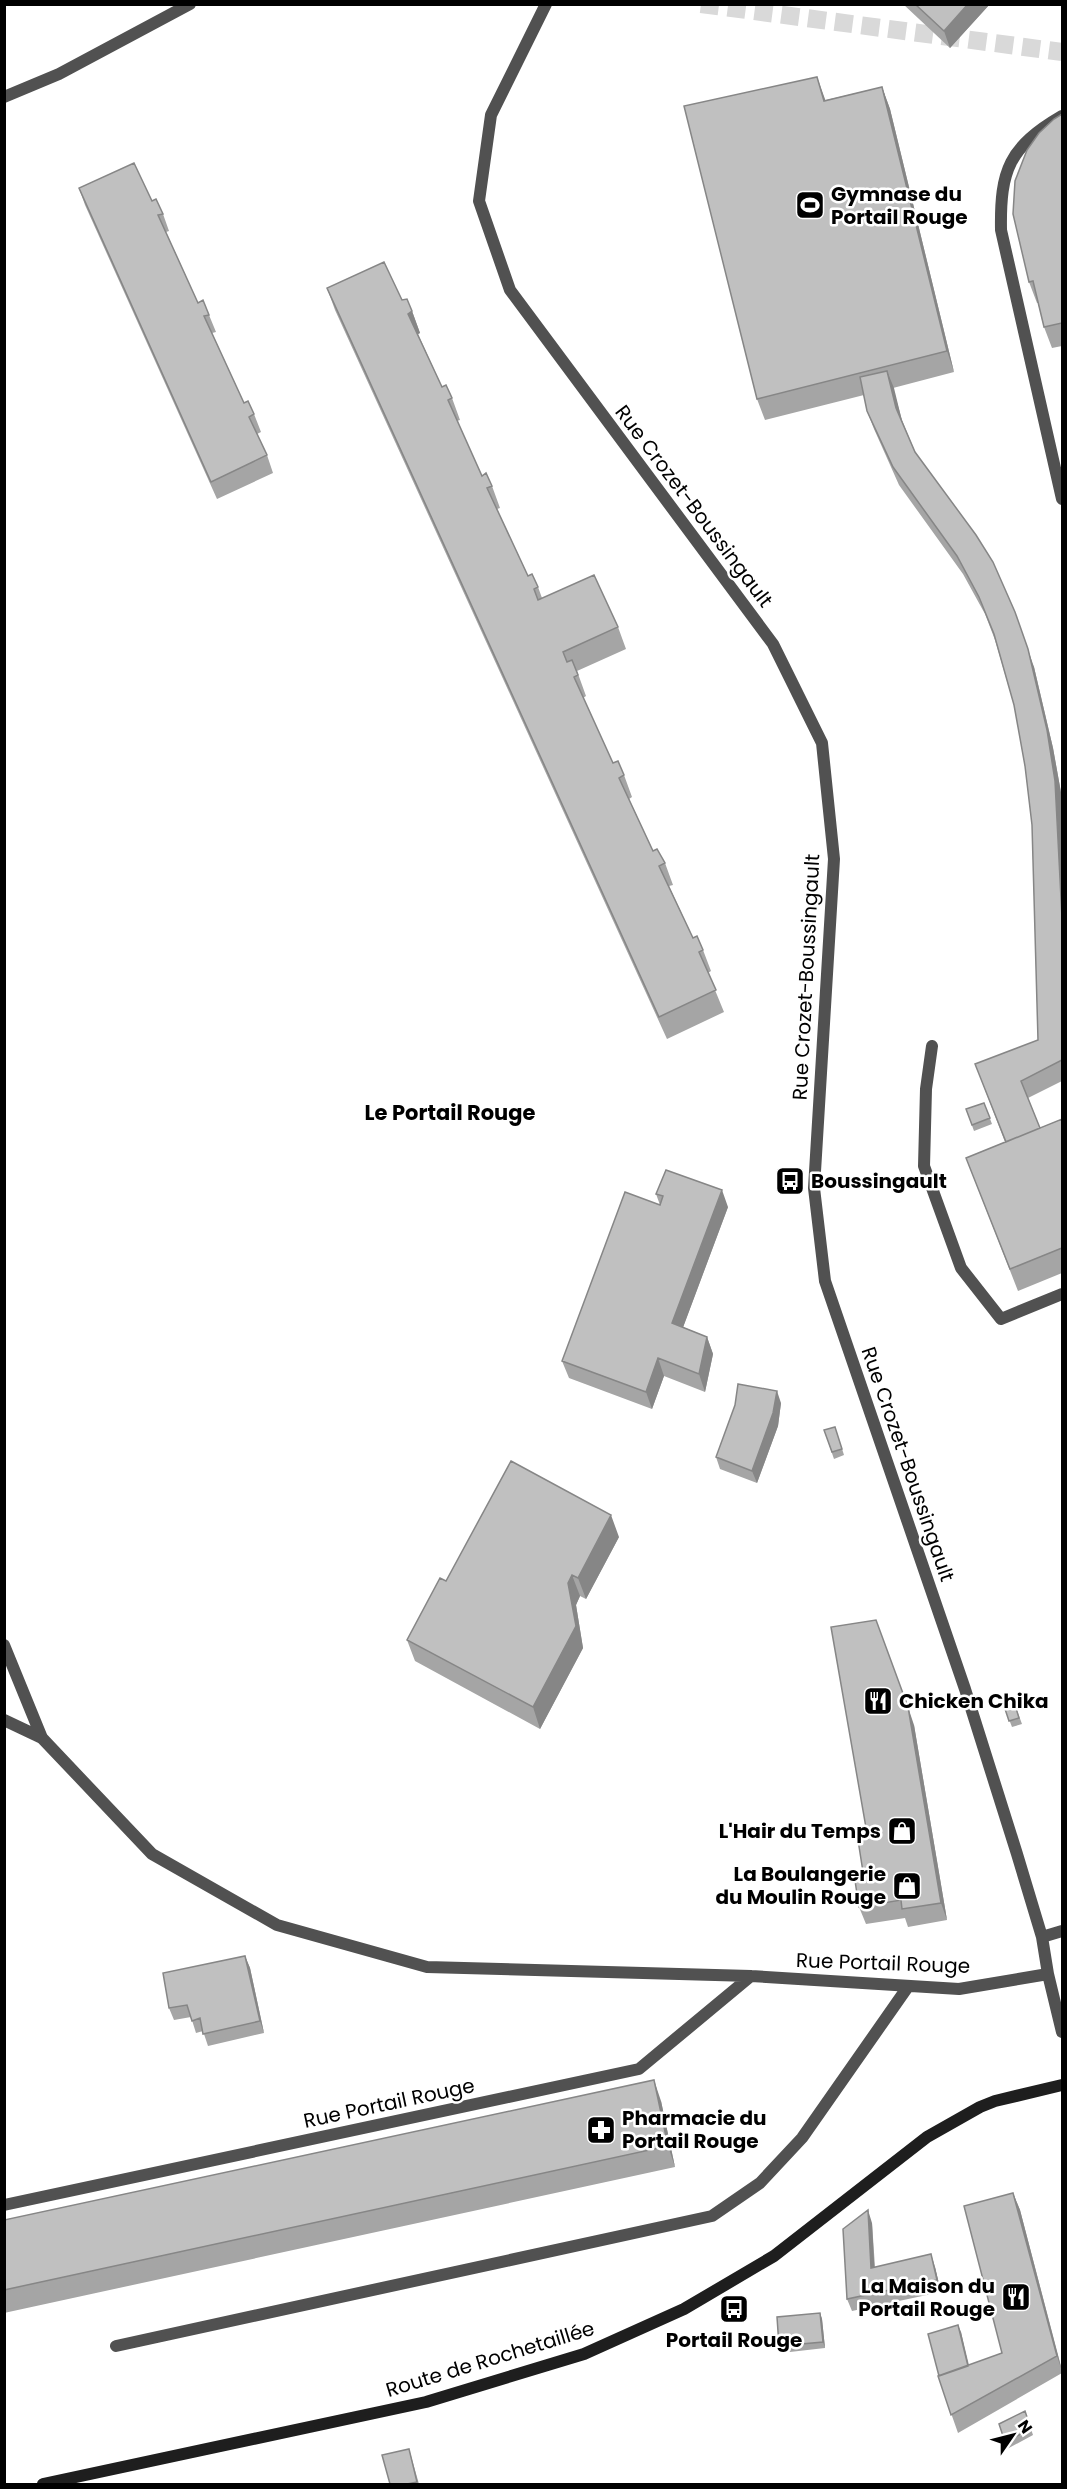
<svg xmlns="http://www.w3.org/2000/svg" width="1067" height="2489" viewBox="0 0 1067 2489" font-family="Poppins,sans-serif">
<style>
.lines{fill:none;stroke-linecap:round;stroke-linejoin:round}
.highway-tunnel{stroke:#d9d9d9;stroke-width:18;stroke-dasharray:18 9;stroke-linecap:butt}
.lane{stroke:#515151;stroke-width:12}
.street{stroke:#515151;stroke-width:12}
.secondary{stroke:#1e1e1e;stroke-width:12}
.wall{fill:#a5a5a5}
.shaded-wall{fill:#868686}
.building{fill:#c0c0c0;stroke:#868686;stroke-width:1.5}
.labels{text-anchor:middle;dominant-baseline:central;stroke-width:5;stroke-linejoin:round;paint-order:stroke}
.poi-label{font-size:20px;font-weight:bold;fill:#000;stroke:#fff;text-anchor:start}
.street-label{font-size:20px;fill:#000;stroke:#fff}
.neighbourhood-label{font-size:21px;font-weight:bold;fill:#000;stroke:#fff}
</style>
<rect width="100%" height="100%" fill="#fff"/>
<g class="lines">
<path class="highway-tunnel" d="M701 4 1062 52"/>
<path class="lane" d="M1062 116C1009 147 1000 170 1001 230L1062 499
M932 1046 926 1089 924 1166 961 1268 1001 1319 1062 1294"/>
<path class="street" d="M546 4 491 115 479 201 510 290 773 644 822 743 834 859 814 1188 825 1281 965 1689 1017 1854 1042 1937 1048 1974 1062 2032
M4 97 59 74 190 4
M4 1645 42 1738 152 1854 277 1925 427 1967 751 1976 959 1989 1048 1974
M4 1720 42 1738
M1042 1937 1062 1931
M4 2205 639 2069 751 1976
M116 2346 712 2216 760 2183 802 2138 907 1988"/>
<path class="secondary" d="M43 2484 426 2402 584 2354 684 2309 774 2256 927 2137 980 2107 995 2101 1062 2085"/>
</g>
<path class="wall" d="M903 4H990L950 48Z
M882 87 890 109 954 372 893 388 902 420 915 452 1034 667 1053 748 1062 798V1081L1028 1098 1040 1128 1062 1119V1273L1018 1291 966 1158 1005 1142 982 1082 1038 1040 1032 825 1025 766 1014 705 995 640 985 614 963 574 899 485 874 429 867 411 864 395 765 420 757 399 826 100Z
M1062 114V346L1052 348 1044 327 1038 303H1037L1029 282Z
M79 188 152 201 163 214 169 231 166 232 198 303 209 315 216 332 212 333 244 403 254 414 261 432 257 434 267 455 273 473 217 499 85 205Z
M327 288 402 300 412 311 420 333 418 334 442 387 452 398 460 420 457 421 482 476 492 486 500 508 497 509 528 576 538 587 542 598 618 627 626 649 577 671 586 696 583 698 613 763 624 775 632 797 629 799 653 851 665 863 673 885 669 886 693 938 703 950 711 971 708 973 724 1012 667 1039 335 310Z
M984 1103 992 1124 974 1131 966 1109Z
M656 1194 728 1207 683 1327 707 1337 713 1354 705 1392 664 1376 652 1409 569 1378 562 1361 660 1205Z
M781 1403 778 1426 757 1483 720 1469 716 1457Z
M835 1427 844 1455 834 1459 824 1430Z
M619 1537 586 1599 580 1596 576 1605 583 1648 540 1729 415 1661 407 1640 446 1581Z
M1015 1705 1022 1724 1012 1727 1005 1709Z
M914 1725 947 1920 908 1927 905 1918 866 1924 859 1907 868 1839Z
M245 1956 250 1968 264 2033 208 2046 203 2031 196 2033 191 2017 174 2020 169 2008Z
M661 2101 675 2167 4 2313V2220Z
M1013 2193 1020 2210 1062 2370V2373L958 2433 938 2376H939L961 2332 969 2365 1002 2353Z
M872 2223 875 2267H935L941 2292 852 2311 847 2299Z
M820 2313 822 2319 825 2348 781 2353 779 2346Z
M1025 2411 1033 2435 1007 2449 999 2424Z
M409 2449 419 2484H390Z"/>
<path class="shaded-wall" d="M968 4H990L950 48 944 31Z
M817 77 825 99 831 123 824 101Z
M882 87 890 109 954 372 947 351Z
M412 311 420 333 416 335 408 314Z
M887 371 894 388 903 425 896 408Z
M1015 612 1034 667 1053 748 1062 798V918Z
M722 1190 728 1207 678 1341 672 1323Z
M707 1337 713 1354 705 1392 699 1374Z
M658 1358 664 1376 652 1409 646 1392Z
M777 1391 781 1403 778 1426 757 1483 752 1471Z
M611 1515 619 1537 586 1599 578 1578Z
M572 1575 580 1596 576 1605 583 1648 540 1729 533 1707 568 1583Z
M908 1707 914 1725 947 1920 941 1903Z
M245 1956 250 1968 264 2033 260 2021Z
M654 2080 661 2101 675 2167 668 2146Z
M1013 2193 1020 2210 1062 2371 1057 2356Z
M868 2210 872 2223 875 2280 871 2268Z
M931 2254 935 2267 941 2292 937 2280Z
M820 2313 822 2319 825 2348 823 2342Z
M958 2325 961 2332 971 2377 969 2371Z"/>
<path class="building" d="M915 4H968L944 31Z
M817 77 824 101 882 87 947 351 757 399 684 106Z
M1062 114V323L1044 327 1033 281 1029 282 1013 214 1015 181 1027 150 1039 133 1054 119Z
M134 163 152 201 156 199 163 214 158 215 198 303 203 300 209 315 204 316 244 403 248 401 254 414 249 417 267 455 211 482 79 188Z
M384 262 402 300 407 299 412 311 408 314 442 387 446 385 452 398 448 400 482 476 486 473 492 486 487 488 528 576 532 574 538 587 534 589 538 600 594 575 618 627 563 652 567 662 572 660 578 675 574 677 613 763 618 761 624 775 619 778 653 851 657 849 665 863 659 866 693 938 697 936 703 950 699 952 716 990 659 1017 327 288Z
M887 371 896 408 915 452 976 535 993 562 1015 612 1028 649 1047 730 1055 781 1062 918V1060L1021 1081 1040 1128 1006 1142 975 1064 1038 1040 1032 825 1025 766 1014 705 994 634 979 597 957 556 893 467 867 411 860 377Z
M984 1103 990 1118 972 1125 966 1109Z
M1062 1119V1248L1010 1269 966 1158Z
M666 1170 722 1190 672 1323 707 1337 699 1374 658 1358 646 1392 562 1361 625 1192 660 1205 663 1196 656 1194Z
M738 1384 777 1391 773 1413 752 1471 716 1457 735 1405Z
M835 1427 842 1449 832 1452 824 1430Z
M511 1461 611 1515 578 1578 572 1575 568 1583 576 1626 533 1707 407 1640 440 1578 446 1581Z
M876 1620 908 1707 941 1903 902 1909 901 1900 859 1907 854 1874 863 1872 858 1840 868 1839 831 1627Z
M1015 1705 1019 1718 1009 1721 1005 1709Z
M245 1956 260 2021 203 2034 200 2018 192 2021 187 2005 169 2008 163 1973Z
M654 2080 668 2146 4 2290V2220Z
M1013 2193 1057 2356 951 2415 938 2376 1002 2353 964 2206Z
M868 2210 871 2268 931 2254 937 2280 847 2299 843 2229Z
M820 2313 823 2342 779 2346 777 2317Z
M958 2325 968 2366 939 2376 928 2334Z
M1025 2411 1031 2429 1005 2442 999 2424Z
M409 2449 417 2482 407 2484H390L382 2455Z"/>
<defs>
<g id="stadium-square" transform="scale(1.5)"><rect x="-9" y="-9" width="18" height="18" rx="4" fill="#000" stroke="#fff"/><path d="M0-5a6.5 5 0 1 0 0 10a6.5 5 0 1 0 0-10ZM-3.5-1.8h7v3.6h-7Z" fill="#fff"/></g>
<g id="bus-square" transform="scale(1.5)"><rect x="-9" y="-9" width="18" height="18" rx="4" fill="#000" stroke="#fff"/><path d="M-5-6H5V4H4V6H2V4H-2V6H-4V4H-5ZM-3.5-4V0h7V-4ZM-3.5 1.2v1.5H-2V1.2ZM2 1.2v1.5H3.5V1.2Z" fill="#fff"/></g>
<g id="restaurant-square" transform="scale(1.5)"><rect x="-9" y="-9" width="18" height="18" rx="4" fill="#000" stroke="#fff"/><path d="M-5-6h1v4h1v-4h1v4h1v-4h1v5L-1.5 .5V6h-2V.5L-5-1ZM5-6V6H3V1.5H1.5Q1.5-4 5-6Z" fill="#fff"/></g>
<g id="shop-square" transform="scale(1.5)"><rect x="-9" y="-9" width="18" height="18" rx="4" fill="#000" stroke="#fff"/><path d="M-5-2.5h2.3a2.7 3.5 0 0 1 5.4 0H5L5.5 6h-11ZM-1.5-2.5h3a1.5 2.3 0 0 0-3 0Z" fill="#fff"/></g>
<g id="pharmacy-square" transform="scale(1.5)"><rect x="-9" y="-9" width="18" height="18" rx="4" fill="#000" stroke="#fff"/><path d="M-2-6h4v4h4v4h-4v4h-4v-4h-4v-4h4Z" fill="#fff"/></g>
</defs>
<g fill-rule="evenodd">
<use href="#stadium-square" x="810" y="205"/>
<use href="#bus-square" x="790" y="1181"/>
<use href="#restaurant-square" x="878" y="1701"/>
<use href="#shop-square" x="902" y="1831"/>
<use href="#shop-square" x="907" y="1886"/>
<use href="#pharmacy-square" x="601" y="2130"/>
<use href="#restaurant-square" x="1016" y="2297"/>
<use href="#bus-square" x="734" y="2309"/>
</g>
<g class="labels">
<g class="poi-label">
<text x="831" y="194">Gymnase du<tspan x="831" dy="23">Portail Rouge</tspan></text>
<text x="811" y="1181">Boussingault</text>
<text x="899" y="1701">Chicken Chika</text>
<text x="881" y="1831" text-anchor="end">L'Hair du Temps</text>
<text x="886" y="1874" text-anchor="end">La Boulangerie<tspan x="886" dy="23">du Moulin Rouge</tspan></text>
<text x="622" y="2118">Pharmacie du<tspan x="622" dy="23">Portail Rouge</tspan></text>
<text x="995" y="2286" text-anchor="end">La Maison du<tspan x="995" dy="23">Portail Rouge</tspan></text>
<text x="734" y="2340" text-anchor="middle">Portail Rouge</text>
</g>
<g class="street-label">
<text transform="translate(694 506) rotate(53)">Rue Crozet-Boussingault</text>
<text transform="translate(806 977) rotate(-87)">Rue Crozet-Boussingault</text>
<text transform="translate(908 1464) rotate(71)">Rue Crozet-Boussingault</text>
<text transform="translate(883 1963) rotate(2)">Rue Portail Rouge</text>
<text transform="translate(389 2103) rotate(-12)">Rue Portail Rouge</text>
<text transform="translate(490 2359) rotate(-17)">Route de Rochetaillée</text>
</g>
<g class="neighbourhood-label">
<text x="450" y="1112">Le Portail Rouge</text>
</g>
</g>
<rect width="1067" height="2489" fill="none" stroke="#000000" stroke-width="12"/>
<g transform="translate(1013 2435) rotate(55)" stroke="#ffffff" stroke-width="4.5" paint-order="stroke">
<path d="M0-4.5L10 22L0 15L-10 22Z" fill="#000000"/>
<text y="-9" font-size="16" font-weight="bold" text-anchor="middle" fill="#000000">N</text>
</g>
</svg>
